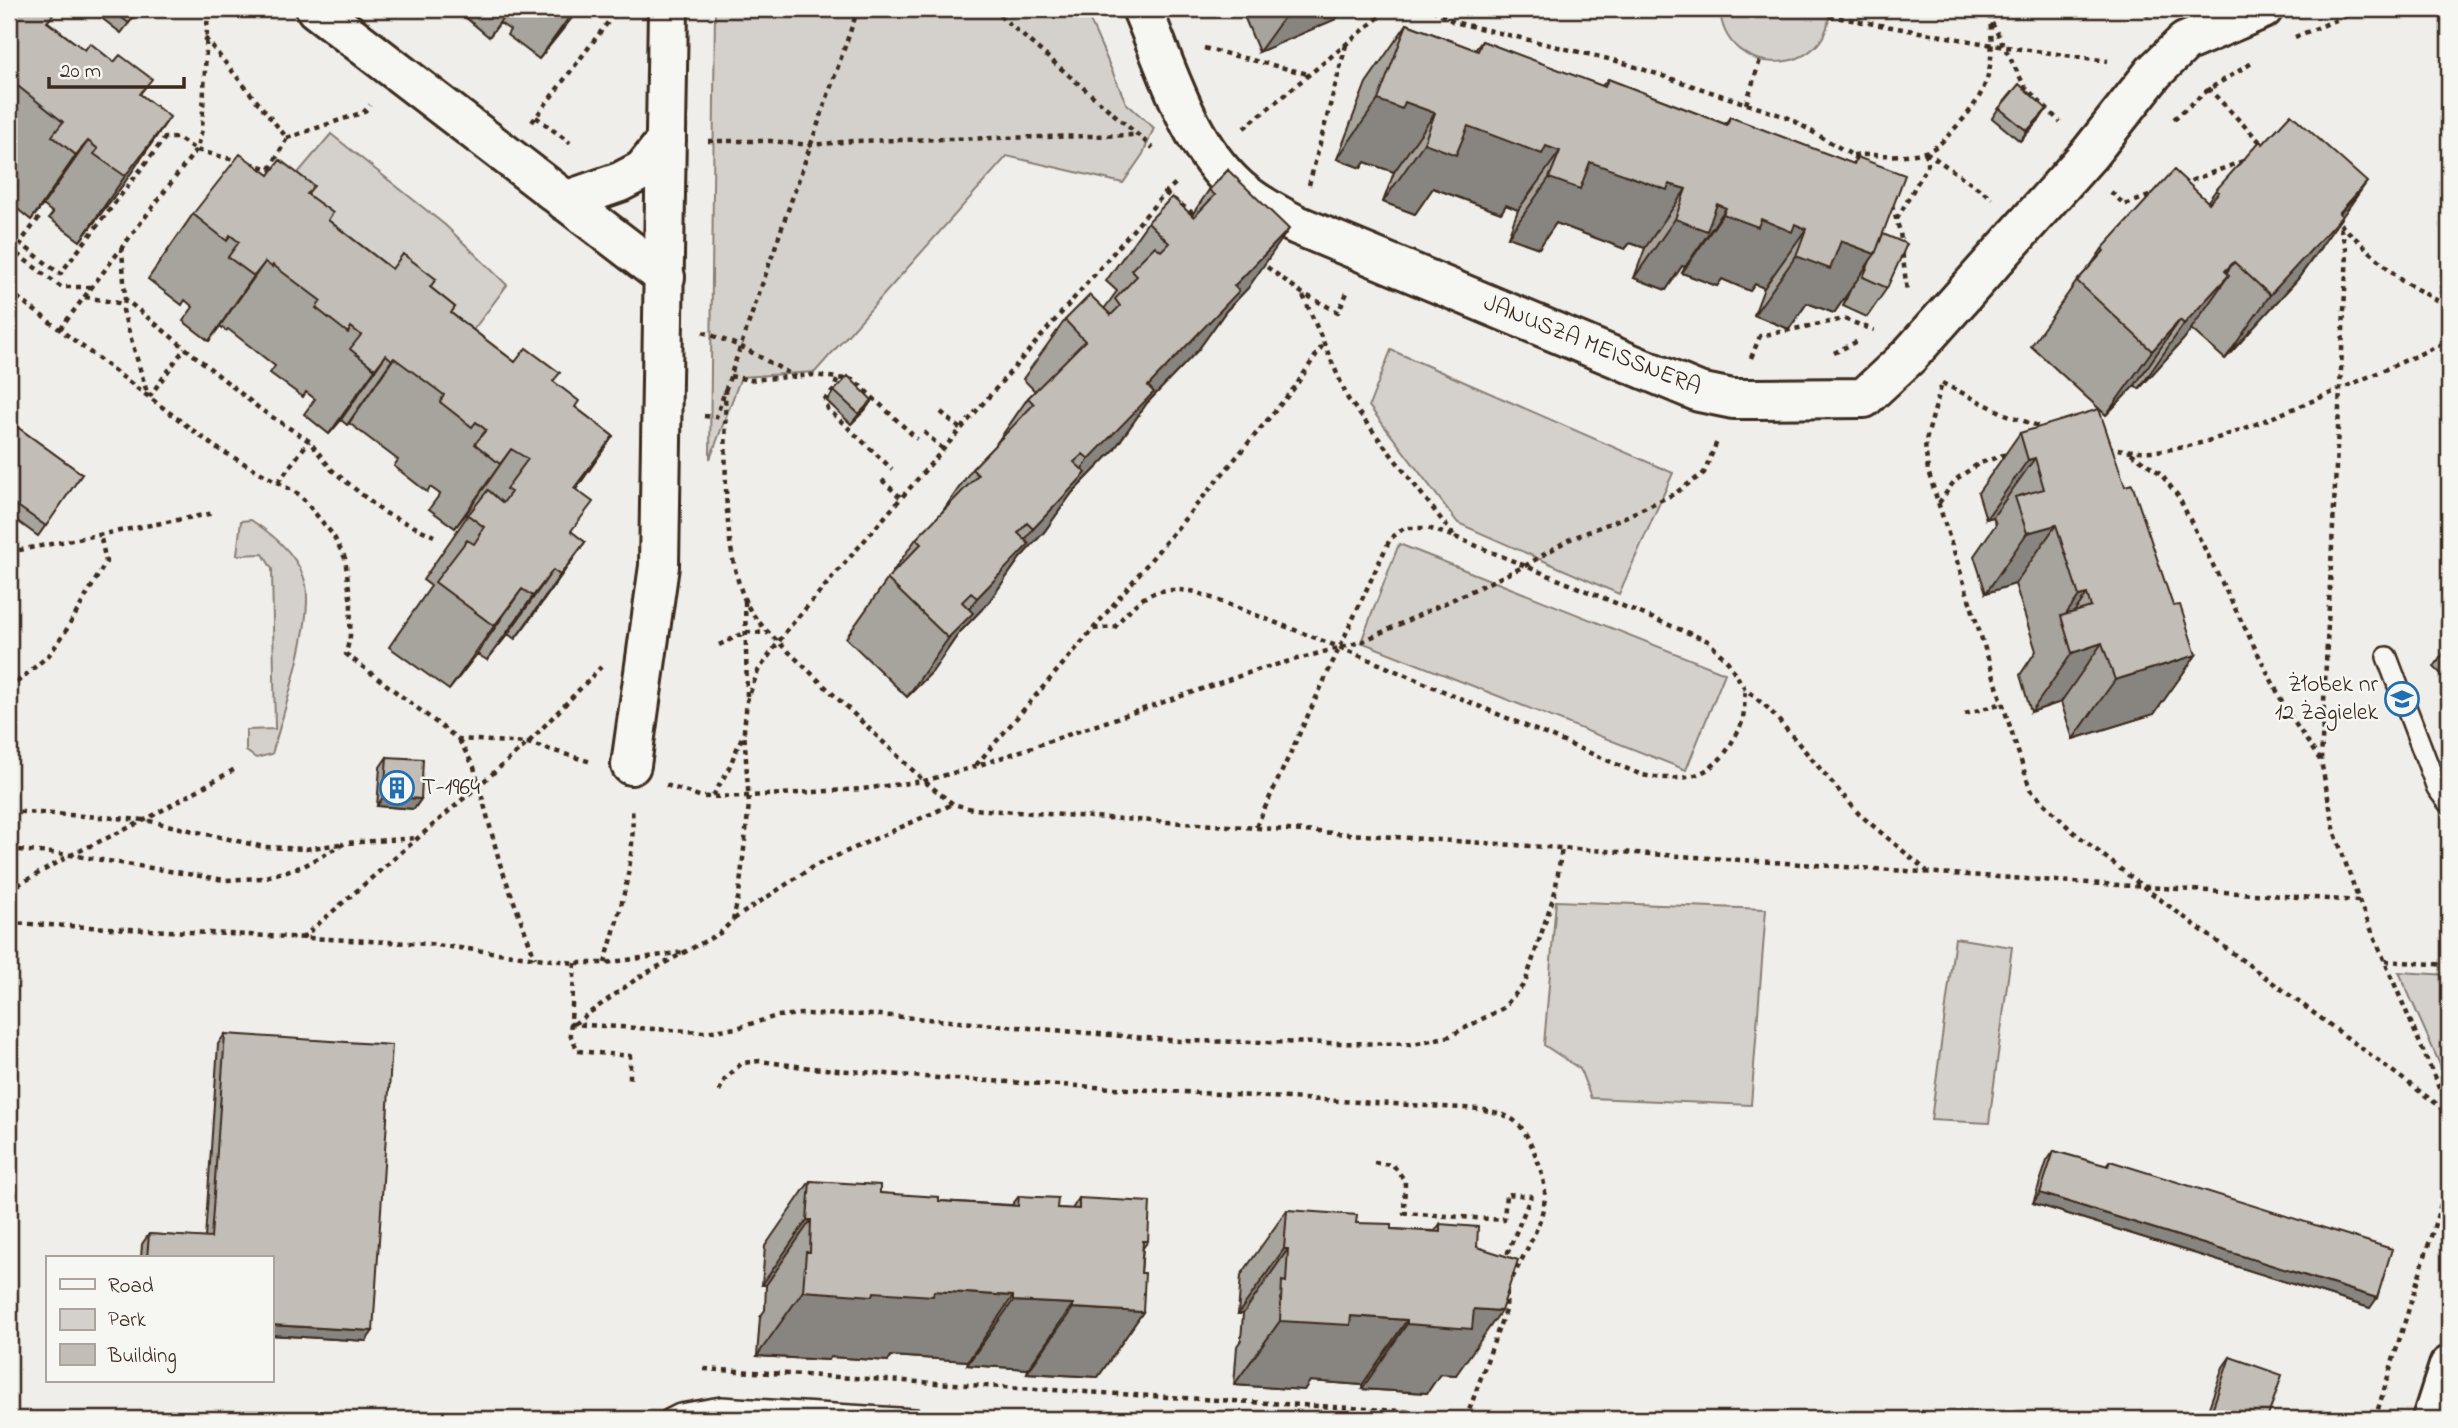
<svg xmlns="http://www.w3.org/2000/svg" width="2458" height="1428" viewBox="0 0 2458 1428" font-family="'Indie Flower',sans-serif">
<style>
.green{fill:#d4d1cc;stroke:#887e75;stroke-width:2}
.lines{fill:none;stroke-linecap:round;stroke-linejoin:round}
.service-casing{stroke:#3b2a1e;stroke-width:24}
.minor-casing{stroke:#3b2a1e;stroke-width:44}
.tertiary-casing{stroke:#3b2a1e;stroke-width:44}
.path{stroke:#3b2a1e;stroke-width:4.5;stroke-dasharray:5 5;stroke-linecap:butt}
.service{stroke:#f6f6f2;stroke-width:19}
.minor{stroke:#f6f6f2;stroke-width:38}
.tertiary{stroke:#f6f6f2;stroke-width:38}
.wall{fill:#a7a39d;stroke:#3b2a1e;stroke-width:2}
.shaded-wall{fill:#888480;stroke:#3b2a1e;stroke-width:2}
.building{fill:#c2bdb7;stroke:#3b2a1e;stroke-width:2}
.labels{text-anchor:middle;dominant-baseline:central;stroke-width:5;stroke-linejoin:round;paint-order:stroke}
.street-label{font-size:24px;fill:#3b2a1e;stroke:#f6f6f2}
.poi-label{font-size:24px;fill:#3b2a1e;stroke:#f6f6f2;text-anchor:end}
</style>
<rect width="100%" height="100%" fill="#efeeea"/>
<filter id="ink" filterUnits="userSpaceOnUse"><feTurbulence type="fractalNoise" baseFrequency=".0143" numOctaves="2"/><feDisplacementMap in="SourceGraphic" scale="14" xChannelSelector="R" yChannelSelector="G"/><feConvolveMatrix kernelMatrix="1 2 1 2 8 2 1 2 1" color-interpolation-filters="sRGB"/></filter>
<g filter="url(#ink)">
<path class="green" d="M715 9H1085L1126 103 1154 128 1143 154 1123 183 1007 156 815 372 741 377 710 459Z
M1720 9H1829C1832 77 1724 82 1720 9Z
M331 134 445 225 507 285 471 333 275 200Z
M1391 350 1673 473 1619 594 1458 523 1369 406Z
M251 520C274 535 300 557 306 585 313 624 283 714 272 754L256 758 246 751V730L275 729 272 569 263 554 237 555 241 521Z
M1399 544 1725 673 1686 770 1361 642Z
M1556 901 1766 909 1751 1105 1591 1098 1580 1069 1544 1045Z
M1955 938 2012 947 1989 1123 1931 1120Z
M2399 972 2449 975V1085Z"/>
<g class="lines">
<g class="service-casing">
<path id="service" d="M2387 657 2437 788 2449 804
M670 1419 680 1414 721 1407 915 1419"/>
</g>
<g class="minor-casing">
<path id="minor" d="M316 9 665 277
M1142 9C1168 70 1187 142 1238 188 1255 203 1276 214 1297 225L1699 392 1733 399H1751L1864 398 1909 356 2090 153 2154 72 2185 42 2263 9
M565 201 620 182 643 170 666 141
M631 765 659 566 668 9"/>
</g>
<g class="tertiary-casing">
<path id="tertiary" d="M2432 1419 2449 1366"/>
</g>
<path class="path" d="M992 9 1153 148
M1432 9 1454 22 1621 62 1789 118 1852 155 1859 162
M1829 16 1993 45 2108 61
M2146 17 2152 9
M1992 23 2025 87 2060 122
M2295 37 2363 9
M205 38 287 138 270 169 253 164
M1204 48 1308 74
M2208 88 2263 145
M1746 104 1760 60
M536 117 570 143
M2174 119 2209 89 2252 63
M532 122 618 9
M1244 128 1389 9
M287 138 364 112 370 105
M708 141H771L811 145 853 141 1138 135
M1926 152 1992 198
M1853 155C1876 154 1903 158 1925 152 1938 148 1945 139 1954 129 1993 89 1995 61 1989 9
M2182 184 2246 160
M1309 185 1346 45
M2111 192 2125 205 2154 194
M1165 193 1198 217
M1892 205 1900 232 1907 292
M39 218 20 243 60 274 165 138H178L196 150 238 161
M1897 219 1928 164 1926 152
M2335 219 2339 223 2347 252 2321 761 2335 833 2359 901 2439 1088 2449 1103
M2340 224 2402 281 2449 307
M122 247 125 299 260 409 309 441 332 470 383 512 434 536
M9 248 61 287H92
M1259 261 1302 293 1338 312 1348 291
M9 291 215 447 300 495 333 535 345 558 351 604 350 636 346 654 458 739 528 743 591 762
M85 297 124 304
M125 299 123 310 126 322 148 396
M60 329 196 150 202 130 208 9
M703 332 740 346 796 377
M1834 353 1858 341
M1751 358 1760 336 1844 319 1874 330
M730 376 750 380 814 375 854 380 917 439
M837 380 834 390 825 399 828 409 892 469
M1942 383 2005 414 2046 429
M1941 387 1925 444 1928 471 2030 789 2071 830 2142 886 2449 1113
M725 389C727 454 720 538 744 598 749 611 759 623 769 633L924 781 953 804 972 809 2359 901
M149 397 185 348
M941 412 961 429
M704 416 716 417 858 9
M924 432 943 449
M2108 447C2169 462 2231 434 2288 411 2342 389 2395 365 2449 341
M2131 453 2160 473 2178 496 2288 713 2320 760
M882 480 901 498
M278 482 309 441
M1939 503 1955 480 1978 464 2009 453
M1455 537 1708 641 1728 662 1745 689 1769 709 1859 814 1927 871
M9 552 214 513
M745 601 747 697
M1093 629 1295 387 1322 346
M719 645 746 632 768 633
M9 689 49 655 64 634 106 562 100 534
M1965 714 2003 703
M459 740 474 767 500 864 535 958
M976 765 1093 629 1115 627C1140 595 1155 585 1196 592L1339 647 1642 775C1681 782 1711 780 1732 742 1735 736 1740 729 1742 722 1745 712 1744 699 1745 689
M666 785 702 797 749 796 862 789 924 781 974 767 1260 669 1361 642 1525 566 1568 540 1625 517 1674 494 1704 473 1718 439
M713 796 728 770 744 732
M9 811 145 820 264 847 306 849 340 844
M1256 827 1390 539 1404 528H1428L1455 537 1348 399 1302 293
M9 849 71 855 225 880 262 878 304 866 345 843 418 838
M9 890 71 855 145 820 235 769
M734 919 814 866 953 804
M9 923 429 944 575 963H605L684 952
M302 938 528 743 601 667
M2385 961 2449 965
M575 963 570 1034 578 1051 630 1056V1083
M605 963C620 908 636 865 632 808
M570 1024 704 1032 737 1028 777 1016 802 1014 880 1015 1180 1041 1413 1044 1450 1036 1503 1008 1525 983 1555 892 1562 848
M574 1024 639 977 720 933 733 920 739 894 749 804 744 730 747 701 758 671 787 630 1165 193 1177 182
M719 1091 725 1079 742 1063 760 1061 811 1068 938 1078 1480 1109C1494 1112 1509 1114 1519 1125 1531 1137 1546 1179 1545 1196 1543 1225 1523 1255 1511 1281
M1374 1163 1393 1165 1405 1181 1404 1213 1504 1220 1506 1194 1531 1196 1508 1252V1261
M704 1369 1467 1415
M1466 1419 1506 1308 1507 1290
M2375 1419 2449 1178"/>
<use href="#service" class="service"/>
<use href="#minor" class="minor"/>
<use href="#tertiary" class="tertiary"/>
</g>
<path class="wall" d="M9 9 48 22 141 95 125 182 80 241 49 218 53 213 43 205 31 220 9 202V198L17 186 9 179Z
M90 9H140L121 33Z
M471 9H579L539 59 507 35 510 30 500 23 489 37 465 17Z
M1241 9H1343L1336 19 1259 52Z
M1407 24 1475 50 1482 41 1602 86 1608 79 1725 124 1730 117 1853 164 1857 157 1883 234 1887 288 1867 317 1843 306 1850 290 1834 313 1807 303 1789 329 1754 315 1764 288 1755 284 1750 291 1722 279 1717 286 1682 273 1685 267 1682 266 1666 290 1634 278 1645 248 1630 243 1625 249 1556 223 1539 248 1508 237 1518 210 1506 205 1501 213 1433 188 1415 214 1383 202 1394 172 1365 162 1361 168 1337 159 1366 83Z
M1999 108 2040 119 2020 141 1992 118Z
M1228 170 1248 288 1226 311 1198 350 1147 403 1113 451 1072 493 1044 532 1020 558 988 603 959 633 932 672 907 697 846 638 916 539 940 515 972 469 996 444 1028 398 1035 391 1023 379 1065 320 1104 309 1117 291 1106 281 1148 222 1192 215 1209 190Z
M2216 190 2321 247 2297 280 2225 359 2191 329 2184 339 2139 389 2135 385 2106 415 2031 346 2077 281 2089 268 2102 249 2208 201Z
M308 194 328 220 392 269 436 279 430 287 455 307 451 313 515 362 553 381 575 407 613 436 576 489 571 532 585 542 539 607 515 639 508 634 487 660 477 654 449 690 389 647 431 586 423 580 468 515 466 514 455 528 429 509 440 494 430 487 427 492 394 466 398 460 349 423 347 425 341 420 329 434 304 414 315 399 306 392 303 397 270 373 275 366 228 329 226 331 220 326 209 341 183 321 193 307 185 300 182 305 148 279 193 214Z
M834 391 872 400 865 410 851 424 827 401Z
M9 421 82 474 38 536 9 515Z
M2020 433 2125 486 2173 606 2196 655 2154 714 2073 739 2061 702 2031 712 2020 675 2036 651 2015 584 1986 593 1974 556 1996 524 1993 517 1986 519 1978 493Z
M2449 645V682L2434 667Z
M387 757 421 799 414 809 377 806 380 767Z
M225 1034 366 1341 271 1335V1258H141L142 1244 149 1234 205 1238 218 1044Z
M2054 1151 2106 1166 2110 1161 2370 1308 2033 1203 2047 1161Z
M810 1181 880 1193 939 1201 1012 1205 1019 1196 1057 1208 1072 1209 1079 1198 1148 1241 1143 1248 1141 1273 1143 1312 1098 1377 1027 1373 1028 1369 967 1365 968 1361 891 1356 888 1361 831 1357 828 1360 757 1356 760 1317 765 1310 766 1285H762L765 1246Z
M1287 1210 1391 1229 1435 1231 1440 1224 1456 1375 1440 1374 1427 1393 1362 1389V1385L1310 1381 1304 1390 1234 1385 1237 1346 1241 1340 1243 1314H1238L1241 1275Z
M2230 1357 2267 1419H2205L2223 1367Z"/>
<path class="shaded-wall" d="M509 9H510L489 37Z
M575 9H579L539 59Z
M1290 9H1343L1336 19 1259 52Z
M1378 100 1405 102 1435 113 1394 172 1365 162 1361 168 1337 159Z
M2047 109 2040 119 2020 141 2027 131Z
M170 117 125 182 80 241 125 176Z
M1468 126 1546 146 1560 151 1518 210 1506 205 1501 213 1433 188 1415 214 1383 202 1424 143Z
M88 141 43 205 31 220 76 155Z
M1590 162 1686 189 1645 248 1630 243 1625 249 1556 223 1539 248 1508 237 1549 178Z
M2367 182 2297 280 2225 359 2270 295Z
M1717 204 1726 208 1685 267 1682 266 1666 290 1634 278 1675 219Z
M1723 214 1795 224 1806 229 1764 288 1755 284 1750 291 1722 279 1717 286 1682 273Z
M1289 229 1248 288 1226 311 1198 350 1147 403 1113 451 1072 493 1044 532 1020 558 988 603 959 633 932 672 907 697 977 598 1002 572 1033 529 1059 501 1089 459 1148 386 1234 286Z
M1841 241 1875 254 1834 313 1807 303 1789 329 1754 315 1796 256Z
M265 262 220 326 209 341 254 276Z
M2234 262 2212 293 2229 275 2184 339 2139 389 2184 324 2225 271Z
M2180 320 2135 385 2106 415 2152 351Z
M386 355 341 420 329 434 375 369Z
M394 358 349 423 347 425 392 360Z
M872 400 865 410 851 424 859 414Z
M613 436 568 501 574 488Z
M511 449 466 514 455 528Z
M2035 458 1993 517 1986 519 2028 460Z
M2056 525 2015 584 1986 593 2027 533Z
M585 542 539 607 515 639 560 575Z
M553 570 508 634 487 660 533 596Z
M522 589 477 654 449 690 494 626Z
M2087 594 2064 626 2062 620 2079 596Z
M2102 643 2061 702 2031 712 2072 653Z
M2196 655 2154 714 2073 739 2115 680Z
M384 796 421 799 414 809 377 806Z
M2040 1193 2377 1298 2370 1308 2033 1203Z
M807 1220H811L766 1285H762Z
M1284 1249H1288L1243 1314H1238Z
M803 1291H934L1013 1296 968 1361 891 1356 888 1361 831 1357 828 1360 757 1356Z
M1013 1301 1073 1304 1028 1369 967 1365Z
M1073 1308 1143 1312 1098 1377 1027 1373Z
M1474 1309 1501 1311 1456 1375 1440 1374 1427 1393 1362 1389 1407 1324Z
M1351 1316 1407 1320 1362 1385 1310 1381 1304 1390 1234 1385 1280 1321Z
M271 1325 373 1331 366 1341 271 1335Z"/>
<path class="building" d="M9 9H44L53 15 47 22 85 50 90 43 114 62 120 55 152 79 140 94 170 117 125 176 94 154 98 149 88 141 76 155 52 136 63 122 9 79Z
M110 9H139L129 23Z
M1407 24 1478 51 1482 41 1605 87 1608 79 1727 125 1730 117 1854 164 1857 157 1905 175 1875 254 1841 241 1830 269 1796 256 1806 229 1795 224 1792 232 1761 219 1758 227 1723 214 1726 208 1717 204 1707 231 1675 219 1686 189 1669 184 1667 190 1590 162 1580 189 1549 178 1560 151 1546 146 1542 154 1468 126 1456 155 1424 143 1435 113 1405 102 1402 109 1378 100Z
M2019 84 2047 109 2027 131 1999 108Z
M2291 114 2367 182 2339 213 2342 216 2270 295 2234 262 2225 271 2229 275 2184 324 2180 320 2152 351 2077 281 2104 251 2102 249 2174 170 2209 203 2219 192 2216 190 2260 141 2263 144Z
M240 154 269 175 280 160 314 186 307 194 333 213 328 220 392 269 403 254 436 279 430 287 455 307 451 313 515 362 526 348 560 373 553 381 579 401 575 407 613 436 574 488 593 502 571 531 585 542 560 575 553 570 533 596 522 589 494 626 435 582 467 540 474 544 480 535 479 534 484 527 468 515 488 490 503 503 511 492 506 489 528 459 511 449 500 464 475 444 486 430 476 422 472 427 440 402 444 395 394 358 392 360 386 355 375 369 350 349 361 335 351 327 348 333 316 308 321 301 273 265 272 267 265 262 254 276 228 257 239 242 230 235 227 241 193 214Z
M1228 170 1289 229 1234 286 1239 291 1148 386 1154 392 1089 459 1083 454 1074 462 1086 473 1033 529 1027 523 1018 533 1029 544 977 598 971 593 962 602 973 613 948 638 887 579 921 544 916 539 978 475 972 469 1034 404 1028 398 1085 341 1065 320 1090 295 1111 315 1120 306 1115 299 1137 276 1131 270 1155 246 1161 251 1169 243 1148 222 1172 197 1194 217 1215 195 1209 190Z
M1883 234 1907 244 1887 288 1863 277 1870 261 1875 254Z
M848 376 872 400 859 414 834 391Z
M2099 409 2125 486 2132 484 2173 606 2180 605 2196 655 2115 680 2102 643 2072 653 2061 616 2091 607 2087 594 2079 596 2056 525 2027 533 2015 497 2044 489 2035 458 2028 460 2020 433Z
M9 421 82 474 46 526 9 500Z
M387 757 423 759 421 799 384 796Z
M225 1034 392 1045 373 1331 271 1325V1258H147L149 1234 211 1238Z
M2054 1151 2108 1166 2110 1161 2392 1249 2377 1298 2040 1193Z
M810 1181 880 1185V1193L939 1197V1201L1018 1206 1019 1196 1058 1198 1057 1208 1079 1209V1198L1150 1202 1148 1241H1143L1141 1273H1145L1143 1312 1073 1308V1304L1013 1301V1296L934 1291 933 1296 874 1292 873 1296 803 1291 806 1252H810L811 1220H807Z
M1287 1210 1357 1215 1356 1223 1391 1224V1229L1440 1232V1224L1478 1227 1477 1247 1518 1260 1501 1311 1474 1309 1472 1329 1407 1324V1320L1351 1316 1350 1325 1280 1321 1282 1281 1286 1282 1288 1249H1284Z
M2230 1357 2282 1375 2267 1419H2209Z"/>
</g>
<defs>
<g id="school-ring" transform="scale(1.75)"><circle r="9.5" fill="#f6f6f2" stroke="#1f6fb2" stroke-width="1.5"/><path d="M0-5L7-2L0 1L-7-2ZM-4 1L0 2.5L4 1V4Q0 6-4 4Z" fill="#1f6fb2"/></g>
<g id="building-ring" transform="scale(1.75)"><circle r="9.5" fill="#f6f6f2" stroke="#1f6fb2" stroke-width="1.5"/><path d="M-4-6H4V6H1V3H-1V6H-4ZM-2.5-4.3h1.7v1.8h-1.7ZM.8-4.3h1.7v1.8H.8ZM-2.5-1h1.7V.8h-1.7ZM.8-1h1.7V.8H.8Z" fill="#1f6fb2"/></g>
</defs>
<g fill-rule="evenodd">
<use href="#school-ring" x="2402" y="699"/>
<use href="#building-ring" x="397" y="788"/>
</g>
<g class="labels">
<g class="street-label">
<text transform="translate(1592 346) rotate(22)">JANUSZA MEISSNERA</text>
</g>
<g class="poi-label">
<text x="2378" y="685">Żłobek nr<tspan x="2378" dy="28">12 Żagielek</tspan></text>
<text x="422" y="788" text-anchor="start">T-1964</text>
</g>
</g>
<rect width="2458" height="1428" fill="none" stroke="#f6f6f2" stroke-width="35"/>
<rect x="18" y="18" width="2423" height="1393" fill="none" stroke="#3b2a1e" stroke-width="2.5" filter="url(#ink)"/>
<rect x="46" y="1256" width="228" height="126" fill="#f6f6f2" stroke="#aba49d" stroke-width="2"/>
<rect x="60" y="1279" width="35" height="10" fill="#f6f6f2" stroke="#aba49d" stroke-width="2"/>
<text x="108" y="1292" font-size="21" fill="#3b2a1e">Road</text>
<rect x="60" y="1309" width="35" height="21" fill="#d4d1cc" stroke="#aba49d" stroke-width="2"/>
<text x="108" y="1326" font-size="21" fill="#3b2a1e">Park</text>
<rect x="60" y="1344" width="35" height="21" fill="#c2bdb7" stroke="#aba49d" stroke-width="2"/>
<text x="108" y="1362" font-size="21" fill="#3b2a1e">Building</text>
<path d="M49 77v10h135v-10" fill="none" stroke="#3b2a1e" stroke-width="3.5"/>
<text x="60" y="77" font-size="21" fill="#3b2a1e" stroke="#f6f6f2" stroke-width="5" paint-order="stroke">20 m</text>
</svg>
